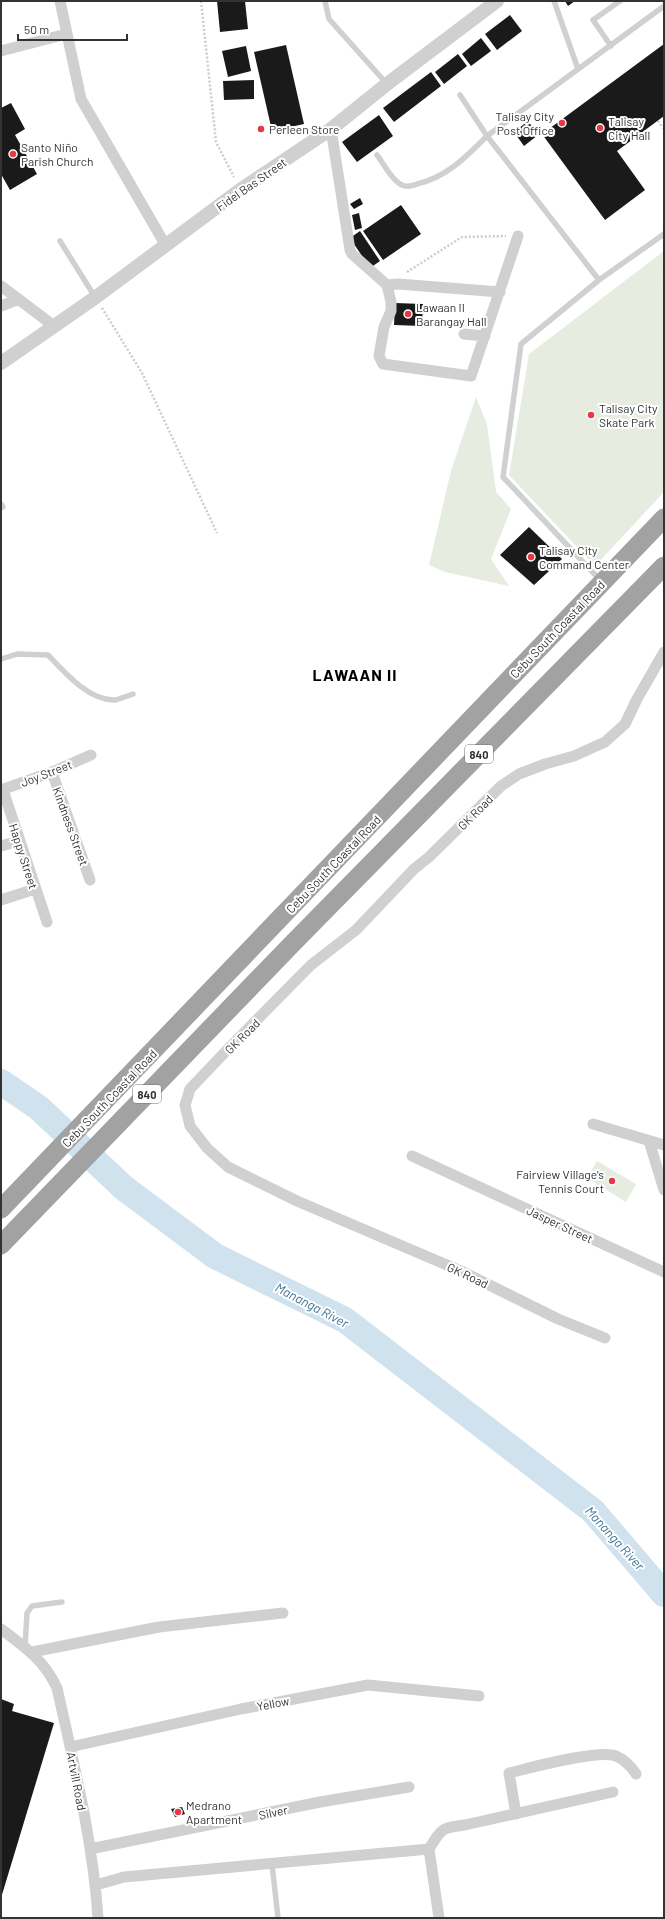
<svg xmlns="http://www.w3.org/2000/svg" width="665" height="1919" viewBox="0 0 665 1919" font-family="Barlow,sans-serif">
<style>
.green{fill:#e6ecdf}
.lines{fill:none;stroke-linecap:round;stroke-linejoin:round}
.river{stroke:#cfe2ee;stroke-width:26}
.building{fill:#1a1a1a}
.path{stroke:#cdcdcd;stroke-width:2.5;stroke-dasharray:2 2;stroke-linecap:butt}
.service{stroke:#d0d0d0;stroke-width:5.5}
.minor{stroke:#d0d0d0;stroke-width:11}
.tertiary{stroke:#d0d0d0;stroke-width:14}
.trunk{stroke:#a2a2a2;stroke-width:19}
.poi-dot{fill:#e63946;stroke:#fff;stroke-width:1.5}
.labels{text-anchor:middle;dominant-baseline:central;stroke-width:4;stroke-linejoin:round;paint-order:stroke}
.shield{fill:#fff;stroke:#707070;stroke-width:1}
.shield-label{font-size:11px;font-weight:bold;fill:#333}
.poi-label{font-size:12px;fill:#333;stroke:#fff;text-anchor:start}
.street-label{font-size:12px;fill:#333;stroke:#fff}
.water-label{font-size:13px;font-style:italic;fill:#3f7597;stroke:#fff}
.district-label{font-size:16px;font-weight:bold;letter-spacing:1px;fill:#000;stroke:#fff}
</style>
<rect width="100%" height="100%" fill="#fff"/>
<path class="green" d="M664 251V492L595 566 509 475 529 354Z
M476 397 487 424 496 492 511 509 491 559 509 586 445 572 429 565 451 471Z
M597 1161 636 1184 626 1202 587 1178Z"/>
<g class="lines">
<path class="river" d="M1 1082 39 1108 124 1188 215 1256 345 1320 593 1511 664 1594"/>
</g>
<path class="building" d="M217 1H245L248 29 220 32Z
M565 1H575L568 6Z
M510 15 522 31 497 50 485 34Z
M481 38 491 51 471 66 462 54Z
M664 44V116L617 151 645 190 605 220 542 134Z
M286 45 304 124 272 131 254 52Z
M246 46 251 71 228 77 222 51Z
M458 54 467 66 444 84 435 72Z
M431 72 441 86 394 122 383 108Z
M254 80V99L224 100 223 81Z
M11 103 25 129 15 135 37 174 10 190 1 174V108Z
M379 115 393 136 357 162 342 142Z
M528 121 538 135 524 146 514 132Z
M360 198 363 204 354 209 350 204Z
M401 205 421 234 383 260 363 231Z
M359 213 362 228 355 230 352 215Z
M360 231 380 261 370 268 350 238Z
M395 303 423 304 422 326 394 325Z
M529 527 562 559 534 585 500 555Z
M1 1699 14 1704 12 1711 54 1723 1 1898Z
M182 1807 185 1814 175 1817 171 1809Z"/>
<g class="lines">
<path class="path" d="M201 1 216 142 234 177
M658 121 664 129
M407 272 462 237 506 236
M663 281 664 280
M102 308 142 373 217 533"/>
<path class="service" d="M325 1 329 19 387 84
M554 1 578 69
M611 46 593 20 620 1
M460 95 487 136 599 280
M377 155C384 164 390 178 400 184 406 188 411 186 417 184 447 177 466 157 487 136L664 6
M60 241 95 297
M1 504 3 507
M600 580 503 477 521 344 599 280 664 234
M1 659 17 654 48 655C64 672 89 701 115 700 120 699 127 696 133 694
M25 1647 27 1613 32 1606 62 1602
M272 1864 278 1918"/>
<path class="minor" d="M60 1 81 99 166 246
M1 51 66 34
M331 129 350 250 352 254 387 285 391 302V311L384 327 379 356 383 364 471 376 518 236
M387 285 398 284 500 292
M1 286 54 326
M1 306 19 299
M464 334 485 336
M52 772 90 880
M1 790 52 772 91 755
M3 790 47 922
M1 846 19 841
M1 900 35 889
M593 1124 664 1145
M649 1141 664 1190
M412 1156 664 1272
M605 1338 558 1319 461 1271 297 1201 228 1167 207 1148 190 1126 185 1105 190 1089 228 1049 311 965 356 930 414 869 429 857 501 786 519 774 545 764 574 756 605 742 625 724 637 699 664 652
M1 1629C25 1647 44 1660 57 1688 74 1764 93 1841 98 1918
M32 1652 159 1627 283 1613
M70 1747 241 1709 368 1685 479 1696
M516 1814 509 1773C530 1768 598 1749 616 1756 625 1760 631 1766 636 1774
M90 1849 320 1802 409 1787
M429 1849C442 1828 441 1828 465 1825L613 1792
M429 1849 439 1918
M96 1885 124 1877 429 1849"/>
<path class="tertiary" d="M1 363 96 297 240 190 331 129 387 84 497 1"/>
<path class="trunk" d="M1 1209 664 518
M1 1245 293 943 664 566"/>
</g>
<g class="poi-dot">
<circle cx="562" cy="123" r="4"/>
<circle cx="600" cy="128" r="4"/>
<circle cx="261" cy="129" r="4"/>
<circle cx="13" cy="154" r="4"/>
<circle cx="408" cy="314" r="4"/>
<circle cx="591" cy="415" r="4"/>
<circle cx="531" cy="557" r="4"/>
<circle cx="612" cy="1181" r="4"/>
<circle cx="178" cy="1812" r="4"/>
</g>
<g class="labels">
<g class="shield">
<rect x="465" y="745" width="28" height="18" rx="3"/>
<rect x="133" y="1085" width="28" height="18" rx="3"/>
</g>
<g class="shield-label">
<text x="479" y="754">840</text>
<text x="147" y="1094">840</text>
</g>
<g class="poi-label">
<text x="554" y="116" text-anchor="end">Talisay City<tspan x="554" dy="14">Post Office</tspan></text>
<text x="608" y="121">Talisay<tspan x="608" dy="14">City Hall</tspan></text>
<text x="269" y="129">Perleen Store</text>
<text x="21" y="147">Santo Niño<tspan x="21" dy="14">Parish Church</tspan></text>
<text x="416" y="307">Lawaan II<tspan x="416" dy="14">Barangay Hall</tspan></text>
<text x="599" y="408">Talisay City<tspan x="599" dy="14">Skate Park</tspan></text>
<text x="539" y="550">Talisay City<tspan x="539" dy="14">Command Center</tspan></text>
<text x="604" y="1174" text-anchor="end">Fairview Village's<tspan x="604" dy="14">Tennis Court</tspan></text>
<text x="186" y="1805">Medrano<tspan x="186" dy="14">Apartment</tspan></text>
</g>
<g class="street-label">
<text transform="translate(251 184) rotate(-35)">Fidel Bas Street</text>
<text transform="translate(557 629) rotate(-46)">Cebu South Coastal Road</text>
<text transform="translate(46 773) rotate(-21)">Joy Street</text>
<text transform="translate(475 812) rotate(-45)">GK Road</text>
<text transform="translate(71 826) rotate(70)">Kindness Street</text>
<text transform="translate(24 856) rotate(72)">Happy Street</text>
<text transform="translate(333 864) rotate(-46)">Cebu South Coastal Road</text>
<text transform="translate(242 1036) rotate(-45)">GK Road</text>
<text transform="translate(109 1098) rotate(-46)">Cebu South Coastal Road</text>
<text transform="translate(560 1224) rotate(25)">Jasper Street</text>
<text transform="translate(468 1275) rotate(25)">GK Road</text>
<text transform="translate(273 1703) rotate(-11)">Yellow</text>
<text transform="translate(77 1781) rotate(79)">Artvill Road</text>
<text transform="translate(273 1812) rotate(-12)">Silver</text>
</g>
<g class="water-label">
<text transform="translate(312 1305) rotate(28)">Mananga River</text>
<text transform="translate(615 1538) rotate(48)">Mananga River</text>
</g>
<g class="district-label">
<text x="355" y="674">LAWAAN II</text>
</g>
</g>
<rect width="665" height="1919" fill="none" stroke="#333333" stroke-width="4"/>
<path d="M18 34v6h109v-6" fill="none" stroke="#333333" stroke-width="2"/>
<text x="24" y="34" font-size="12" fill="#333333" stroke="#ffffff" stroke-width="3" paint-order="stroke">50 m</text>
</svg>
